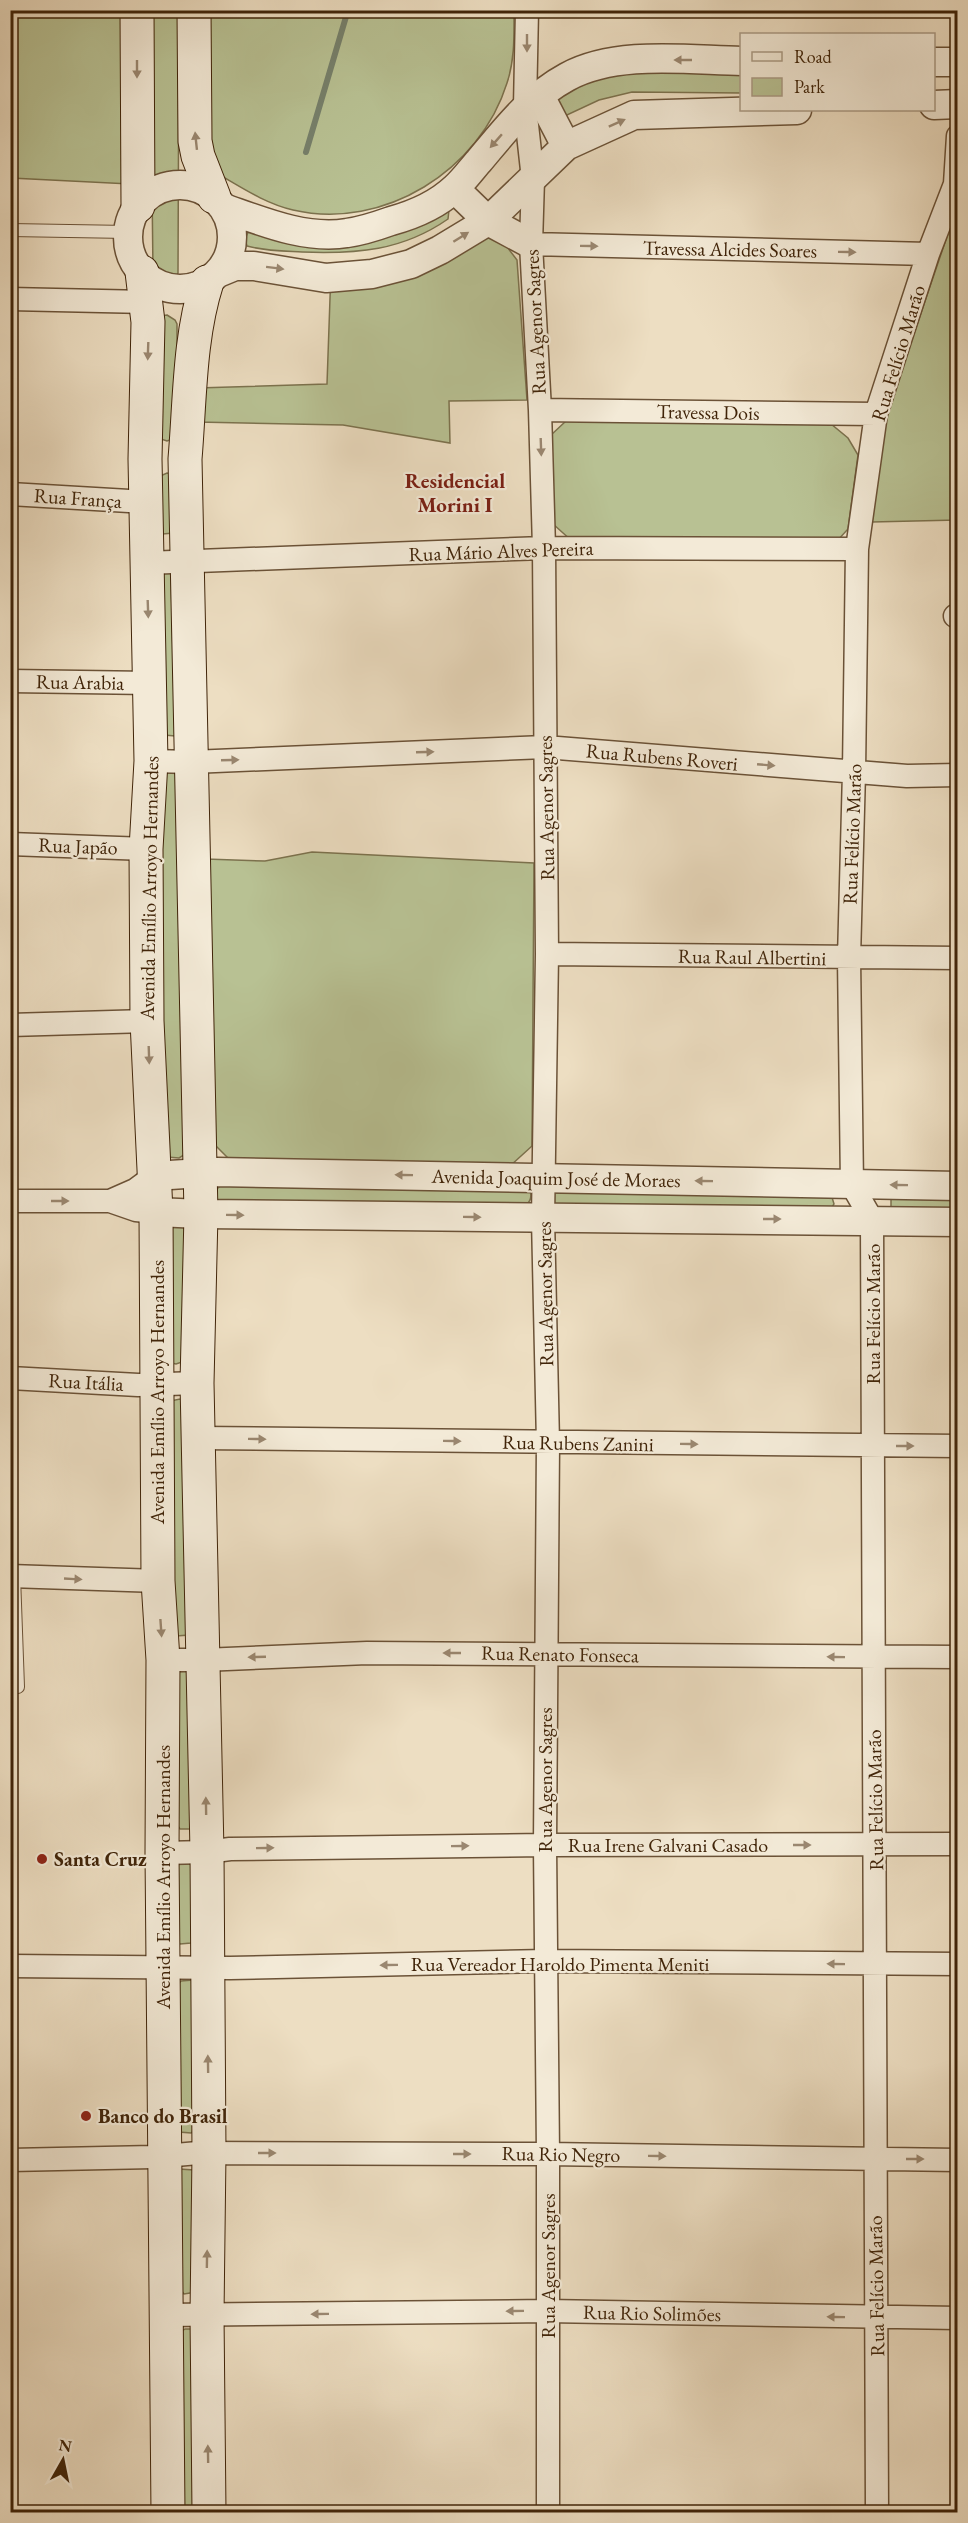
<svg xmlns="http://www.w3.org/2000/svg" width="968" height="2523" viewBox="0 0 968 2523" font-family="'EB Garamond',serif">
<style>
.green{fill:#b8c193;stroke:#7c724e;stroke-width:1.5}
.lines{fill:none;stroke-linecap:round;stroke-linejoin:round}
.stream{stroke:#76806b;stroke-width:6}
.service-casing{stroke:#6b5237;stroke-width:14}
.minor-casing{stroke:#6b5237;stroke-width:25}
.tertiary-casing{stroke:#6b5237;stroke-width:31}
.secondary-casing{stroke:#402409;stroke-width:35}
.service{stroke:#f3ead7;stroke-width:12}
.minor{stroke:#f3ead7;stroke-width:22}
.tertiary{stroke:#f3ead7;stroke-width:28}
.secondary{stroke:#f3ead7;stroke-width:33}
.oneway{fill:#9a8770}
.poi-dot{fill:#8f2418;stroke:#f3ead7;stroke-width:2}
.labels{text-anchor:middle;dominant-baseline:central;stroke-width:4.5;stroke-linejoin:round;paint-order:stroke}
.street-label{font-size:20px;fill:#402409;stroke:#f3ead7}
.poi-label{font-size:20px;font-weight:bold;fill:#402409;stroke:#f3ead7;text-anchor:start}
.neighbourhood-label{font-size:21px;font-weight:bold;fill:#7a1f14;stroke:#f3ead7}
</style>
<rect width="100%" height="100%" fill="#eddec2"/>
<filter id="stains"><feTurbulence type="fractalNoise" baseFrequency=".00333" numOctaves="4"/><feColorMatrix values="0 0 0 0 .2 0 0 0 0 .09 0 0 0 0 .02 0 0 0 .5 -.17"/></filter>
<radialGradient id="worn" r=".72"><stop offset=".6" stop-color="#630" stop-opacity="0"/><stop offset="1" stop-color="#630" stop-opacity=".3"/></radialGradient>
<path class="green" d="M11 11H127L130 184 11 178Z
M150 11H179L178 273C174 283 167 286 157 280L153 272Z
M198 11H514C514 35 515 59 507 83 480 170 384 231 293 210 263 203 238 185 211 170Z
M741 68V93L632 92 599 100 567 115 562 114 553 98 600 71Z
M957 207V520L872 522 886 416Z
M449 210 448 219C402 251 357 254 302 252 284 251 265 251 247 246L245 239 251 226 287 235Z
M466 229 501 239 517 260 527 400 449 401 450 443 343 425 197 422V388L327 384 331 270 370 269Z
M167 315 175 320 177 324V429L173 439 167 441 158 438 161 316Z
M566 421 831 424 848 438 858 455 848 529 837 541H572L553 524 551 435Z
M167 473 173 475V533L163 534 158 477Z
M161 573H171L175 736 164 735Z
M164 772H175L180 775 184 1155 179 1158 167 1157 153 849Z
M312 852 534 863 532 1146 510 1166 231 1161 210 1140 206 859 265 861Z
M220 1186 530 1191C532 1197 531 1201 526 1205H218L214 1192Z
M553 1190 831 1194 834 1204 831 1209 553 1208Z
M957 1194V1214L891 1209V1198Z
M168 1226 183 1227 186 1231 185 1361 176 1364 171 1363Z
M180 1399 188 1407 189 1635 176 1636 167 1625 170 1401Z
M187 1671 193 1829H180L173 1819 174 1672Z
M191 1858 197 1935 191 1943 180 1944 173 1934 174 1866Z
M193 1980 201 2125 191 2133 179 2132 175 1988 181 1981Z
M179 2169 194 2170 196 2292 184 2294 178 2286Z
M185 2329H193L203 2512H173L176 2335Z"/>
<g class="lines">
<path class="stream" d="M306 152 348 10"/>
<g class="service-casing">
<path id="service" d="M10 230 128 232
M14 1576 18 1687"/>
</g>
<g class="minor-casing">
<path id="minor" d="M527 10 525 107 533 179 531 244 540 410 544 548 547 954 543 1218 548 1443 545 1845 548 2154V2512
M531 244 928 254
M10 299 147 302
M540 410 876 414
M10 494 146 502
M146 563 544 548 857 549
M955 616H958
M10 681 150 683
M151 761 192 762 545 747 907 776 958 775
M10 844 146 849
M547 954 958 958
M10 1025 147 1021
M10 1201H110L136 1210 156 1212
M110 1201 135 1190 154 1176
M10 1378 138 1385 197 1383
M198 1438 958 1446
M10 1576 158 1581
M163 1660H203L367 1653 958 1657
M162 1853 207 1852 230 1849 545 1845 958 1844
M10 1966 230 1968 546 1961 958 1964
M10 2160 153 2157 198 2153 548 2154 958 2160
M166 2315 547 2311 958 2318
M877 2512 872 1220 852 1185 849 958 854 772 857 549 876 414 928 254 955 184 958 136"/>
</g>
<g class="tertiary-casing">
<path id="tertiary" d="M934 62H958
M539 94 566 146
M934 105 958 104
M128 237a52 52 0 1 1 104 0a52 52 0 1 1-104 0Z
M455 189 488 221 531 244
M224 208C261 221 306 240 347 233 362 231 377 226 391 221 413 215 438 204 455 188 464 180 471 170 479 161 506 129 530 97 567 77 616 50 687 60 742 61
M218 273 235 266H254L326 278 372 274 411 264 440 250 488 221 566 146 634 115 797 110
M154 1176 217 1172 958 1186
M156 1212 201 1214 958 1222"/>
</g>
<g class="secondary-casing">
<path id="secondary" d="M137 10 138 206
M194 10 195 141 198 156 214 197
M142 272 148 322 145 459 151 761 146 849 147 1021 156 1212 158 1581 163 1660 162 1853 168 2512
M207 282C189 338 190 400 185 459L201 1214 197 1383 207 1852 209 2153 207 2315 209 2512"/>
</g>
<use href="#service" class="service"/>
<use href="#minor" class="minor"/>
<use href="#tertiary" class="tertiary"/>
<use href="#secondary" class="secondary"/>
</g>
<defs><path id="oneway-solid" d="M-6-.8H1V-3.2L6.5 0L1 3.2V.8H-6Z" transform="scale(1.5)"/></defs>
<g class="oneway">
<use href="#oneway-solid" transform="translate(527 43) rotate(90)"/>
<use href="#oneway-solid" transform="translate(683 60) rotate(-180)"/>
<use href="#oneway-solid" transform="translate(137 69) rotate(90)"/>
<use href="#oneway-solid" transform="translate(617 123) rotate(-24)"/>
<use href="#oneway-solid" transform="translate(196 141) rotate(-96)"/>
<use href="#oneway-solid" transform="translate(496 141) rotate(131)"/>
<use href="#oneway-solid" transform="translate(461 237) rotate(-32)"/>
<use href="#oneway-solid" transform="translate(589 246) rotate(1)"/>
<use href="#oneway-solid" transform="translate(847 252) rotate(1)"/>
<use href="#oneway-solid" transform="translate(275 268) rotate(7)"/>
<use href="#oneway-solid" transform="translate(148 351) rotate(92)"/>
<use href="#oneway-solid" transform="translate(541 447) rotate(88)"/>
<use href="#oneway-solid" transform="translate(148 609) rotate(88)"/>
<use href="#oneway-solid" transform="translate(425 752) rotate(-2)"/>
<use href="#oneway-solid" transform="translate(230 760) rotate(-2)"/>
<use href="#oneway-solid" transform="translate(766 765) rotate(5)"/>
<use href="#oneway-solid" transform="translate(149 1055) rotate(88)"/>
<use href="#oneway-solid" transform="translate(404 1175) rotate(-179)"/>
<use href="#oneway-solid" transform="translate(704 1181) rotate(-179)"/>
<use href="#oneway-solid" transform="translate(899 1185) rotate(-179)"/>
<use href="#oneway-solid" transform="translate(60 1201)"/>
<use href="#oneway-solid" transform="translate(235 1215) rotate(1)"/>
<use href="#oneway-solid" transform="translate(472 1217) rotate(1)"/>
<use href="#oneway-solid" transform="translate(772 1219)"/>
<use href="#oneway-solid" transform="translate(257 1439) rotate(1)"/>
<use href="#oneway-solid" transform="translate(452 1441) rotate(1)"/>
<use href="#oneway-solid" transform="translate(689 1444) rotate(1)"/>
<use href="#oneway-solid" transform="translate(905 1446)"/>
<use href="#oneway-solid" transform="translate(73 1579) rotate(3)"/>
<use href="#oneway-solid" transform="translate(161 1628) rotate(86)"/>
<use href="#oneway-solid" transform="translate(452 1653) rotate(-180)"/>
<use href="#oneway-solid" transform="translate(257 1657) rotate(178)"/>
<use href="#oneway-solid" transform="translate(836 1657) rotate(-179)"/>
<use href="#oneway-solid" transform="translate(206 1806) rotate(-91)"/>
<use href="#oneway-solid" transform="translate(802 1845)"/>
<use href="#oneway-solid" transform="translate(460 1846) rotate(-1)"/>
<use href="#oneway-solid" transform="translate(265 1848) rotate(-1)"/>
<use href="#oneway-solid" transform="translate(836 1964) rotate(-179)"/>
<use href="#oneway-solid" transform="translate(389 1965) rotate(179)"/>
<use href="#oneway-solid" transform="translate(208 2064) rotate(-91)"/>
<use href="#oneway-solid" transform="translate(267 2153)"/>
<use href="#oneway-solid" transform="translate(462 2154)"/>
<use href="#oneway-solid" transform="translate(657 2156) rotate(1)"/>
<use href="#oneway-solid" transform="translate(915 2159)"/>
<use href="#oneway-solid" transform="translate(207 2259) rotate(-89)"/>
<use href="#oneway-solid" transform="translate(515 2311) rotate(179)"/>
<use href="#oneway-solid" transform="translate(320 2314) rotate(179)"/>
<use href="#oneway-solid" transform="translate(836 2317) rotate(-179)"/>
<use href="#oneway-solid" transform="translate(208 2454) rotate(-91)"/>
</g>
<g class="poi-dot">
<circle cx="42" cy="1859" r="6"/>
<circle cx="86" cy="2116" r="6"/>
</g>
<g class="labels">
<g class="street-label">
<text transform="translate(730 249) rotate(1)">Travessa Alcides Soares</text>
<text transform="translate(535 322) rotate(-93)">Rua Agenor Sagres</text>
<text transform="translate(898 353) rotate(-73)">Rua Felício Marão</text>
<text transform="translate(708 412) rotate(1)">Travessa Dois</text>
<text transform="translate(78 498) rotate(4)">Rua França</text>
<text transform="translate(501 551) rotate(-2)">Rua Mário Alves Pereira</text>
<text transform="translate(80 682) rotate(1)">Rua Arabia</text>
<text transform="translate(662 757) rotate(5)">Rua Rubens Roveri</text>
<text transform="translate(546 808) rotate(-91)">Rua Agenor Sagres</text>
<text transform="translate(852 834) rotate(-88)">Rua Felício Marão</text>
<text transform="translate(78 846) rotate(2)">Rua Japão</text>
<text transform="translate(149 888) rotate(-89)">Avenida Emílio Arroyo Hernandes</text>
<text transform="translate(752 957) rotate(1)">Rua Raul Albertini</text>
<text transform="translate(556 1178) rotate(1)">Avenida Joaquim José de Moraes</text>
<text transform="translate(545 1294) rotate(-91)">Rua Agenor Sagres</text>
<text transform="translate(873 1314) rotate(-90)">Rua Felício Marão</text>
<text transform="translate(86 1382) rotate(3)">Rua Itália</text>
<text transform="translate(157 1392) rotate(-90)">Avenida Emílio Arroyo Hernandes</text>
<text transform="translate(578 1443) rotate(1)">Rua Rubens Zanini</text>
<text transform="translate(560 1654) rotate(1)">Rua Renato Fonseca</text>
<text transform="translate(545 1780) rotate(-90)">Rua Agenor Sagres</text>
<text transform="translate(875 1800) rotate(-91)">Rua Felício Marão</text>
<text x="668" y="1845">Rua Irene Galvani Casado</text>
<text transform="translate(163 1877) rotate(-90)">Avenida Emílio Arroyo Hernandes</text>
<text x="560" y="1964">Rua Vereador Haroldo Pimenta Meniti</text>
<text transform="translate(561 2154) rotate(1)">Rua Rio Negro</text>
<text transform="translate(548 2266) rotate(-90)">Rua Agenor Sagres</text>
<text transform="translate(876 2286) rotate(-91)">Rua Felício Marão</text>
<text transform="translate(652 2313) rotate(1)">Rua Rio Solimões</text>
</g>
<g class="poi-label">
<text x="54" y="1859">Santa Cruz</text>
<text x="98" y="2116">Banco do Brasil</text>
</g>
<g class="neighbourhood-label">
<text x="455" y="480">Residencial<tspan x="455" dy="24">Morini I</tspan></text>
</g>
</g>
<rect width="968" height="2523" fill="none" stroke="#eddec2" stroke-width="36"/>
<rect x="12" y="12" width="944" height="2499" fill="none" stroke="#402409" stroke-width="3"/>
<rect x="18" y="18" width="932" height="2487" fill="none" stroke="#402409" stroke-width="1.5"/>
<rect x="740" y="33" width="195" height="78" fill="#f3ead7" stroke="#ab9b85" stroke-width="1.5"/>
<rect x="752" y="52" width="30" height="9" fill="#f3ead7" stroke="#ab9b85" stroke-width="1.5"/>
<text x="794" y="63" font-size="18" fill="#402409">Road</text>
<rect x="752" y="78" width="30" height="18" fill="#b8c193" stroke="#ab9b85" stroke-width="1.5"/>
<text x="794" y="93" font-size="18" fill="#402409">Park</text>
<g transform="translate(63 2460) rotate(9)" stroke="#f3ead7" stroke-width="4.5" paint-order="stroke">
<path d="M0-4.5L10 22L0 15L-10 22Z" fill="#402409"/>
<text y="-9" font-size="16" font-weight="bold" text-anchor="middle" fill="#402409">N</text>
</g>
<rect width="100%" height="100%" filter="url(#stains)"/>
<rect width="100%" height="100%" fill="url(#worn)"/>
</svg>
